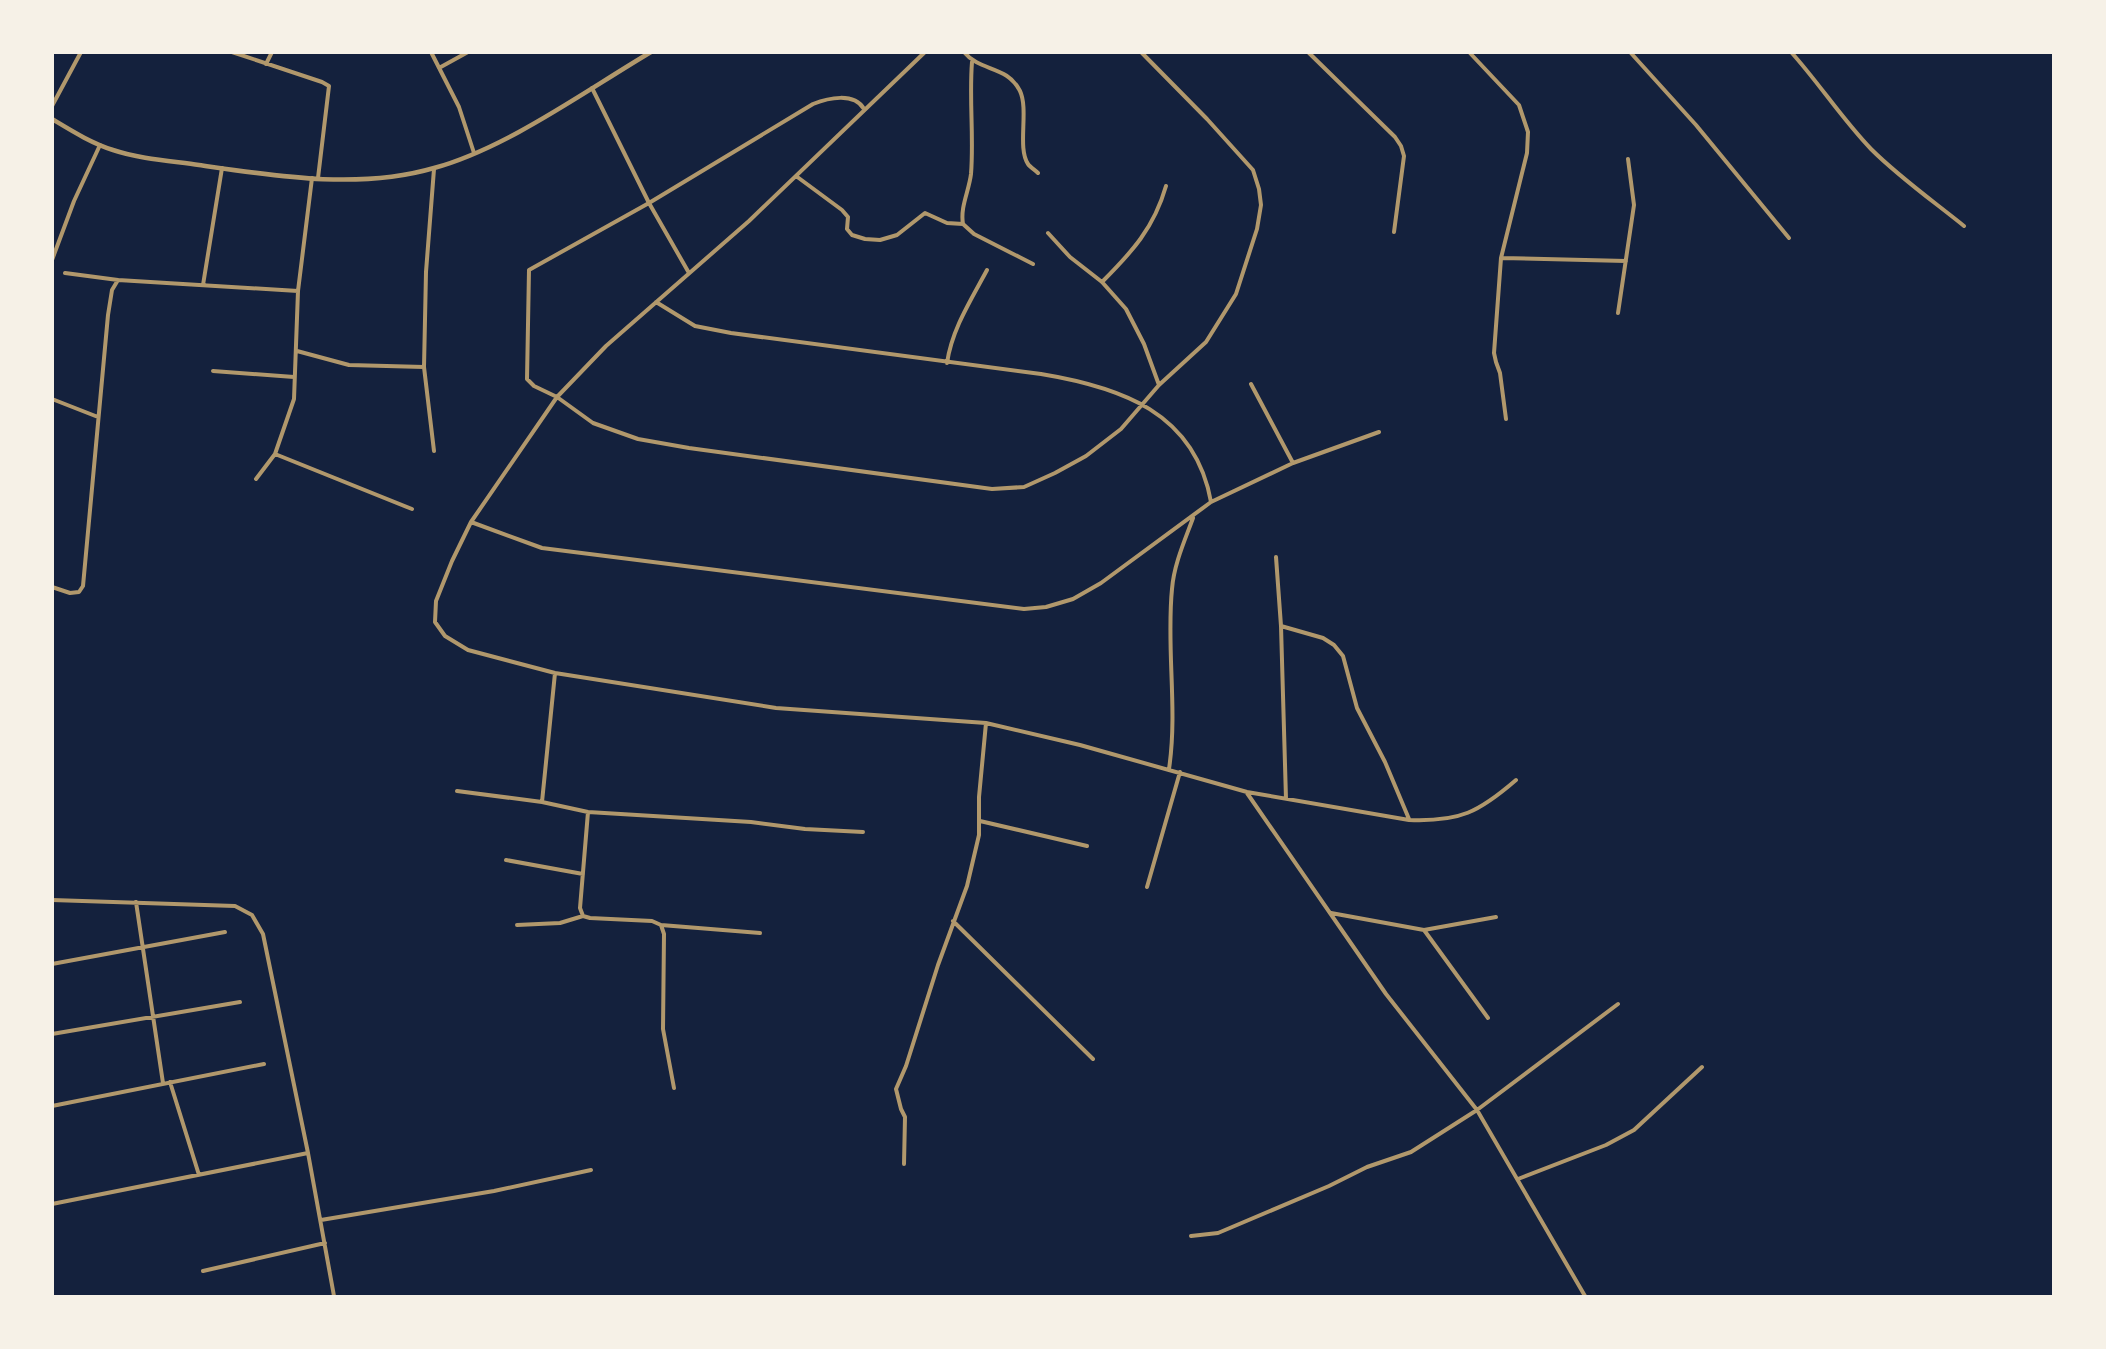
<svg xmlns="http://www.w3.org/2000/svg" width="2106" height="1349" viewBox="0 0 2106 1349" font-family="Raleway,sans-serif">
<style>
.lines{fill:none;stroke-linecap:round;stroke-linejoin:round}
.minor{stroke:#b1986c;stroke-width:4}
.tertiary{stroke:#b1986c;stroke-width:4.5}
</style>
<rect width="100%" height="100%" fill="#14213d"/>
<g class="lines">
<path class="minor" d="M232 52 322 82 329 86 318 178
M431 52 459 107 474 153
M925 52 749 221 606 346 557 397 471 522 452 561 436 601 435 622 445 636 468 650 555 673 776 708 986 723 1080 745 1247 792 1409 820C1460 822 1479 812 1516 780
M964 52C980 72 1007 65 1020 91 1029 110 1017 148 1028 164 1030 167 1035 170 1038 173
M1308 52 1395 137 1401 146 1404 156 1394 232
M1469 52 1519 105 1528 132 1527 153 1501 258 1494 353 1496 362 1500 373 1506 419
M1630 52 1696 125 1789 238
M1791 52C1819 83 1842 119 1871 149 1899 177 1933 201 1964 226
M972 62C969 99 974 137 971 174 969 191 960 207 963 224L974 234 1033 264
M266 64 272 52
M439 68 468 52
M592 88 649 203 689 273
M52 106 81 52
M864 109C854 92 828 98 813 104L649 203 529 270 527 379 534 386 557 397 593 423 638 439 689 448 992 489 1024 487 1055 473 1086 456 1121 429 1159 385 1206 342 1236 294 1257 229 1261 205 1259 189 1253 170 1207 119 1141 52
M434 169 426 272 424 367 434 451
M796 176 842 210 848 217 847 229 852 235 865 239 880 240 897 235 925 213 947 223 963 224
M1048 233 1070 257 1102 282 1126 309 1144 344 1159 385
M1501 258 1626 261
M52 260 74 201 100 145
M65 273 118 280
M1102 282C1132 252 1154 228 1166 186
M203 285 222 168
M656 302 695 326 731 333 1041 374C1120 387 1195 412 1211 502
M1618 313 1634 205 1628 159
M297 351 349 365 424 367
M947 363C952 329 971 300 987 270
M213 371 294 377
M1251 384 1293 463
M52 399 98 417
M275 454 412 509
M256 479 275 454 294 399 298 291 312 178
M471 522 542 548 1024 609 1046 607 1073 599 1101 583 1211 502 1293 463 1379 432
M1276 557 1281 626 1286 799
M52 587 70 593 79 592 83 586 108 315 112 290 118 280 298 291
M1281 626 1323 638 1334 645 1343 656 1357 708 1385 762 1409 819
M1169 769C1178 709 1166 648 1172 589 1174 564 1185 540 1193 518
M457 791 542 802 588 812 751 822 805 829 863 832
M1247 793 1386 994 1477 1110 1585 1296
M542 802 555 673
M588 812 580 908 583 916 590 918 652 921 661 925 664 934 663 1029 674 1088
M980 821 1087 846
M506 860 583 874
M1147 887 1180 772
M52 900 235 906 252 915 263 934 308 1153 334 1296
M136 902 163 1083
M1331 913 1424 930 1496 917
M953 921 1093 1059
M517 925 560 923 583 916
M661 925 760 933
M1424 930 1488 1018
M52 964 225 932
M52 1034 240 1002
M170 1082 199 1175
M52 1106 264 1064
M904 1164 905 1117 901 1109 896 1089 906 1066 938 965 967 886 979 835V797L986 723
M1518 1179 1606 1145 1634 1130 1702 1067
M52 1204 308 1153
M321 1220 494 1191 591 1170
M1191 1236 1218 1233 1329 1186 1367 1167 1411 1152 1477 1110 1618 1004
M203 1271 325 1243"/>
<path class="tertiary" d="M52 119C72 131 91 143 113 150 140 159 171 161 199 165 275 176 359 190 434 168 507 148 585 91 651 52"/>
</g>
<rect width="2106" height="1349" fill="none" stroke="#f6f1e7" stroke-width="108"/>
</svg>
